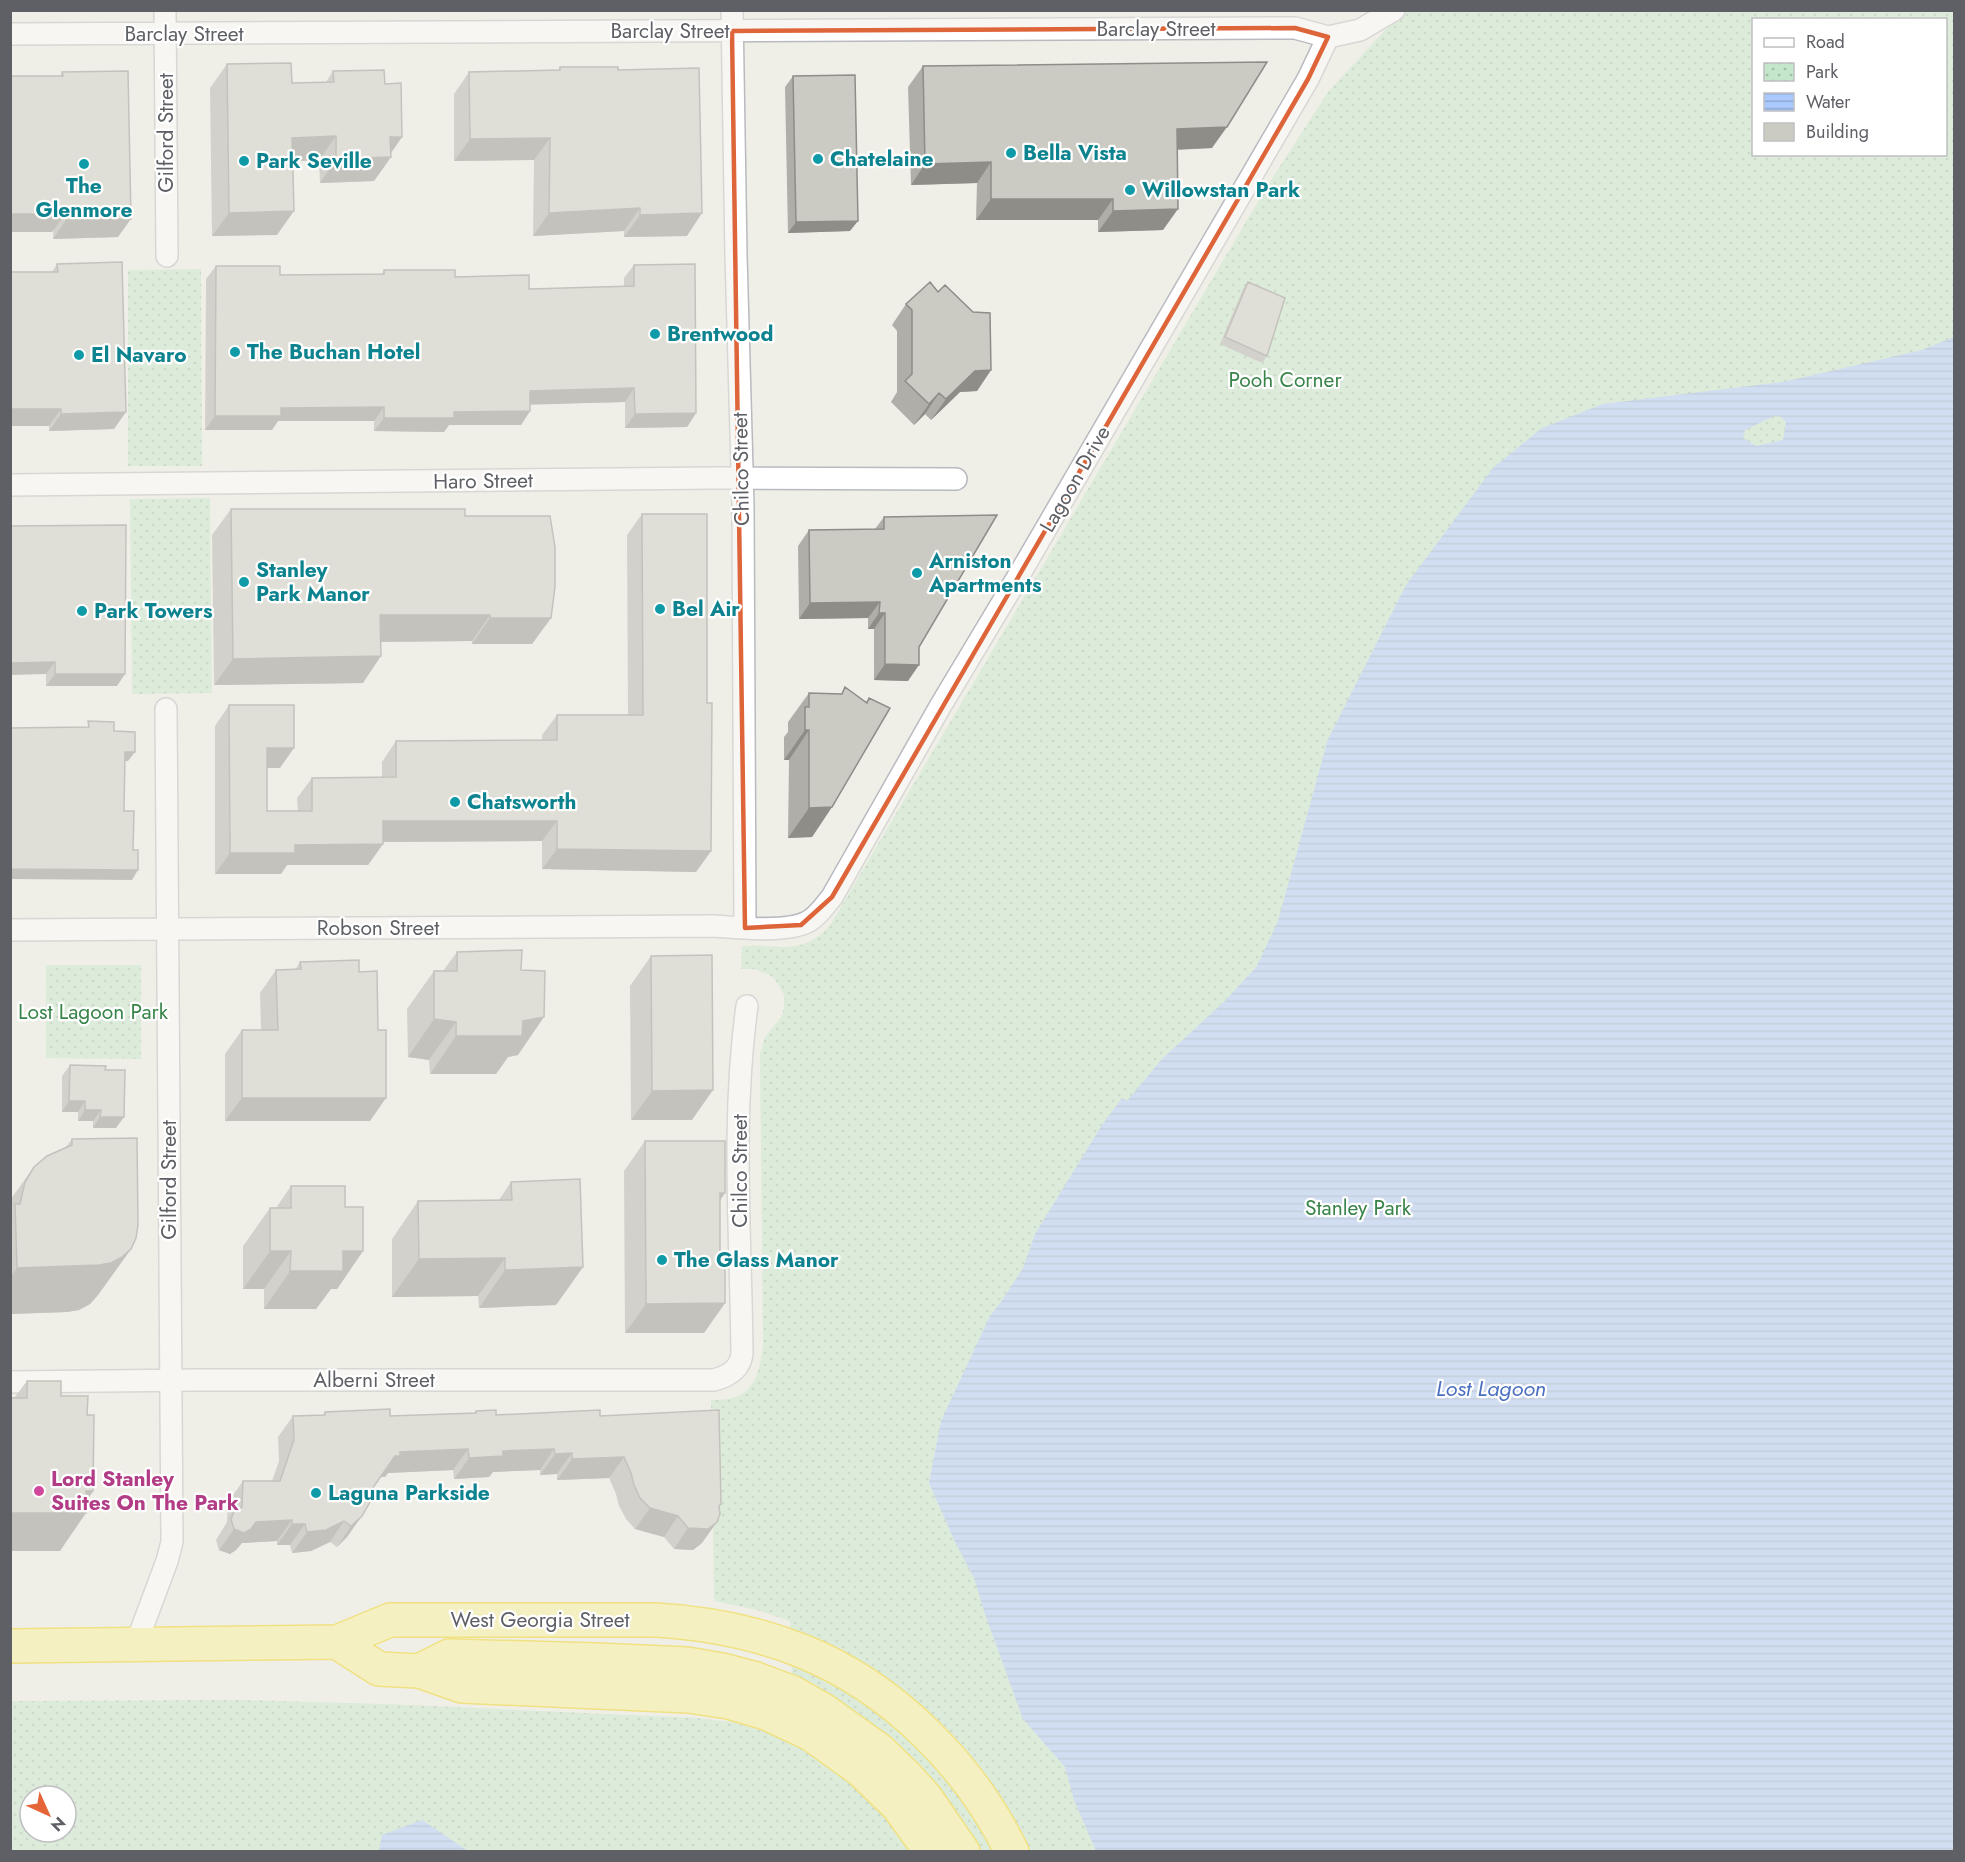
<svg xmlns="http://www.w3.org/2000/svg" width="1965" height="1862" viewBox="0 0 1965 1862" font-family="Jost,sans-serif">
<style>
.park{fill:url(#park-dots);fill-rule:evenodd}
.water{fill:url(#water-rules);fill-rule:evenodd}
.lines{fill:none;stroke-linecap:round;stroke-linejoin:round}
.street-casing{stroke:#b9bac0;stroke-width:24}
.highway-casing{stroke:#efd007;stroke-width:36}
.street{stroke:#fff;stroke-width:21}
.highway{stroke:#faf293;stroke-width:33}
.wall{fill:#afaea8}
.shaded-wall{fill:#8e8d88}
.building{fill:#cbcac3;stroke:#8e8d88;stroke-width:1.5}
.marked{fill:none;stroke:#de643a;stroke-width:4.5;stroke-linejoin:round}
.culture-dot{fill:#0f9aa8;stroke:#fff;stroke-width:2}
.hotel-dot{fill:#d1479c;stroke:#fff;stroke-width:2}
.labels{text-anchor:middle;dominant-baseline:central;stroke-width:4.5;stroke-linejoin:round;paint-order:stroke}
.street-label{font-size:21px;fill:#5e6066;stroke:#fff}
.culture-label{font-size:21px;font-weight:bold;fill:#0d838f;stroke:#fff;text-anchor:start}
.park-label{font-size:21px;fill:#388449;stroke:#fff}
.hotel-label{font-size:21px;font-weight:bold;fill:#b23c85;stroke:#fff;text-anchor:start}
.water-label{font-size:22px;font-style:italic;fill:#4b70c1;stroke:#fff}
</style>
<defs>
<pattern id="park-dots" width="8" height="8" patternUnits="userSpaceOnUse" patternTransform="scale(1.5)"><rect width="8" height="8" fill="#c4e6ca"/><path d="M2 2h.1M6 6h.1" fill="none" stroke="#a2bea8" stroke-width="1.8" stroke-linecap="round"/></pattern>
<pattern id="water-rules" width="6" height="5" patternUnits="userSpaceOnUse" patternTransform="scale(1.5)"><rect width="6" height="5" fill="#aacafd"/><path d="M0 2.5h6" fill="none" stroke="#8ea7d1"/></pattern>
</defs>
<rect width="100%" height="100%" fill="#f0efe7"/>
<path class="park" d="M1386 11H1954V1851H11L10 1701 241 1700 385 1704 697 1718 732 1722 773 1734 792 1676 790 1621 757 1610 714 1601 711 1400C752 1402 759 1379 763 1344L760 1054 765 1037 782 1016 784 1008V995L776 981 770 975 754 969H741L742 946C780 944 806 957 832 922L1266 188 1328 92 1398 16ZM1754 20H1946V154H1754ZM30 1796H66V1832H30Z
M201 269 202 466H128V270Z
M210 498 212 693 132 694 130 499Z
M46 965H141V1059L46 1058Z"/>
<path class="water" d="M1954 337V1851H1096L1074 1800 1065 1767 1023 1719 985 1614 974 1578 954 1540 929 1483 941 1421 990 1316 1001 1302 1023 1268 1035 1234 1102 1125 1122 1098 1127 1101 1162 1059 1226 1000 1257 966 1278 921 1328 739 1406 585 1493 468 1542 428 1603 404 1783 382 1922 350ZM1774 416 1781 417 1786 422 1783 440 1756 446 1743 438 1745 430Z
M422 1820 468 1851H379L382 1835Z"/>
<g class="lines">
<g class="street-casing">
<path id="street" d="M165 10 167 256
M732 10 736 255 743 505 745 928
M10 34 1295 28 1328 37 1360 30 1394 10
M10 485 716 478 956 479
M10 930 714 926C738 928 789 933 809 921 819 915 825 905 832 897L941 705 1019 575 1308 79 1328 37
M10 1382 198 1380H714C729 1376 740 1369 742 1354 741 1238 731 1121 747 1006
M136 1644 167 1561 172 1542 166 709"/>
</g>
<g class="highway-casing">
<path id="highway" d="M337 1642 379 1669 419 1671 449 1656 596 1660 687 1664 722 1670 756 1679 791 1692 823 1710 879 1750 907 1777 926 1798 963 1852
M10 1646 337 1642 390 1620H656C706 1623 755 1632 802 1651 892 1687 970 1765 1012 1852
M419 1671 462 1686 689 1696 728 1702 766 1713 811 1734 861 1770 898 1806 931 1852"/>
</g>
<use href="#street" class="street"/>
<use href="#highway" class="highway"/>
</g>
<path class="wall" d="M227 64 292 83 326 82 333 71 385 84 402 137 391 153V157L374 181 320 183 319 160 293 161 277 235 212 236 210 88Z
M923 66 1212 148 1177 150 1163 230 1098 232V220H976L977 183 911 185 908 87Z
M560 67 618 70 687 236 624 237V231L533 236 534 160 454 161V94L469 72 558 70Z
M62 72 118 237 53 239 60 76Z
M793 76 850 231 788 233 785 87Z
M57 264 114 429 49 431V426H10V272H52Z
M634 265 696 413 687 427 625 428V402L530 404V411L521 425H449L444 432 374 431V421H278L272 430H205L206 279 216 266 280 275 382 274 384 270 455 277 529 289 624 286V278Z
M1248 282 1267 356 1262 363 1220 344 1243 289Z
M906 304 991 370 977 391 960 392 931 420 925 414 914 425 891 402 897 392V331L892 325Z
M231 509 465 516 551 618 532 644H472V641L381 642 363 683 214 685 212 535Z
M642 514 707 703 711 851 696 872 542 869V841L383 842V844L368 865H287L281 874H215V726L229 705 280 768H267V811H298L297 798 312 778H382V762L396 741H542V735L557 715H628L627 535Z
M884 517 919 647 908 681 874 680V629H868V618L799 619 798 546 809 530 875 529Z
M10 526 117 686H46V674Z
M845 687 866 702 869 698 832 807 812 837 788 838 789 760H784V737L788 732V722L809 693 841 694Z
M457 952 518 1055 508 1057 496 1074H430L429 1060 408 1057 407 1009 434 971H443Z
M651 956 692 1120H631L630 986Z
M300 962 370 1121H225V1054L242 1030H261L260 993 276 970H295Z
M70 1065 105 1070 116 1128H93V1121H78V1112H62V1076Z
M72 1139 131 1249 98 1295 90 1304 79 1310 67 1312 10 1314V1200L34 1167 66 1147Z
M645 1141 720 1201V1253L725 1303 704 1333H625L624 1171Z
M511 1182 583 1267 556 1305 479 1308 478 1296 392 1297V1239L418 1201 499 1200Z
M291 1186 345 1207 363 1251 337 1289H331L316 1309H264V1289H243V1246L270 1208H276Z
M27 1381 61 1396 87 1415 93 1491 86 1502 60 1551 14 1398Z
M476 1411 496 1415 600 1416 719 1507 702 1543 693 1550 674 1549 664 1537 635 1529 626 1519 619 1506 616 1494 609 1478 557 1480V1474L540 1475V1470L493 1472 489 1477 454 1479 453 1470 388 1473 385 1477H380L365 1499 347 1537 337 1547 330 1542 311 1551 292 1553 290 1545H277V1541L242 1543 236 1550 230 1554 219 1550 216 1540 227 1522 228 1502 243 1481H272L279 1461 278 1437 293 1416 323 1415 325 1412 390 1416 474 1413Z"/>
<path class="shaded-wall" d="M1227 127 1212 148 1163 150 1177 129Z
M336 136 319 160 276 162 292 138Z
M390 137H402L388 157H391L374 181 320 183 336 159Z
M550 138 534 160 454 161 470 139Z
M991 162 977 183 911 185 925 164Z
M991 199H1113L1098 220H976Z
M640 208 624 231 533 236 549 213Z
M1178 209 1163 230 1098 232 1113 211Z
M294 211 277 235 212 236 229 213Z
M702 213 687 236 624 237 640 215Z
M10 214H65L52 232H10Z
M131 219 118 237 53 239 66 220Z
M858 221 850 231 788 233 796 222Z
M991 370 977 391 960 392 931 420 946 399 975 371Z
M634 388 625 402 520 405 530 391Z
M939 393 925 414 914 425 929 404Z
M384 407 374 421H278L272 430H205L215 416 281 408Z
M10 409H61L49 426H10Z
M530 411 521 425H449L444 432 374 431 384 418 454 412Z
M126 412 114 429 49 431 61 414Z
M696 413 687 427 625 428 635 414Z
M880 602 868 618 799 619 810 603Z
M879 613H885L874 629H868Z
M380 615H490L472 641 362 642Z
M490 618H551L532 644H472Z
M381 656 363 683 214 685 233 659Z
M55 662 46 674 10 675V663Z
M885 664 919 665 908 681 874 680Z
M55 674H125L117 686H46Z
M805 730H809L789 760H784Z
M267 748H294L280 768H253Z
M125 752H135L128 761H119Z
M832 807 812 837 788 838 809 808Z
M383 821H557L542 841 368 842Z
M383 844 368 865H287L281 874H215L230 853 295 845Z
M557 849 711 851 696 872 542 869Z
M10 869 138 870 132 880 10 879Z
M544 1017 518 1055 508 1057 496 1074H430L456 1036 523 1021Z
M434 1019 456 1022 429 1060 408 1057Z
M713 1090 692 1120H631L652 1091Z
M242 1098H386L370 1121H225Z
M69 1101H85L78 1112H62Z
M85 1110H101L93 1121H78Z
M100 1117H124L116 1128H93Z
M720 1193H725L705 1223Z
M131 1249 98 1295 90 1304 79 1310 67 1312 10 1314V1278L17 1268Z
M270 1251H291L264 1289H243Z
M343 1251H363L337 1289H331L316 1309H264L290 1271Z
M505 1258 478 1296 392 1297 419 1259Z
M583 1267 556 1305 479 1308 505 1270Z
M725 1303 704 1333H625L646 1304Z
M468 1449 453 1470 388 1473 385 1477H380L395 1456 400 1452Z
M554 1449 540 1470 493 1472 489 1477 454 1479 469 1458 503 1451Z
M572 1453 557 1474 540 1475 555 1454Z
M624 1457 609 1478 557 1480 572 1459Z
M86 1491H93L79 1513H86L60 1551H10L11 1513Z
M650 1508 678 1516 664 1537 635 1529Z
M362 1516 347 1537 337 1547 351 1526Z
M292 1520 277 1541 242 1543 236 1550 230 1554 219 1550 234 1529 256 1522Z
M344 1521 330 1542 311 1551 292 1553 307 1532Z
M717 1522 702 1543 693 1550 674 1549 688 1528Z
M292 1524H305L290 1545H277Z"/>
<path class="building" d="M1267 62 1227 127 1177 129 1178 209 1113 211V199H991V162L925 164 923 66Z
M291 63 292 83 334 82 333 71 384 70 385 84 401 83 402 137H390L391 157 336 159V136L292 138 294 211 229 213 227 64Z
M560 67H618V70L699 68 702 213 640 215V208L549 213 550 138 470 139 469 72 560 70Z
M128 71 131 219 66 220 65 214H10V76H63L62 72Z
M855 75 858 221 796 222 793 76Z
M122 262 126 412 61 414V409H10V272H58L57 264Z
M695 264 696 413 635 414 634 388 530 391V411L454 412V418H384V407L281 408V416H215L216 266H280V275L384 274V270H455V277L529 275V289L634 286V265Z
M930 282 938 292 945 285 973 312 990 313 991 370 975 371 946 399 939 393 929 404 905 381 912 374V310L906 304Z
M1248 282 1285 298 1267 356 1225 337Z
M231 509H465V516H550L555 547V587L551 618H490V615H380L381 656 233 659Z
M642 514H707V703H712L711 851 557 849V821H383V844L295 845V853H230L229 705H294V748H267V811H312V778L396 777V741L557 740V715H643Z
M997 515 919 647V665L885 664V613H879L880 602 810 603 809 530 884 529V517Z
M126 525 125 674H55V662L10 663V526Z
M845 687 867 703 869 698 890 708 832 807 809 808V730H805V707H809V693L842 694Z
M88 721 114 722V731L135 732V752H125L124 811H134L133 850H138V870L10 869V728L89 727Z
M522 950 521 970 545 971 544 1017 523 1021 522 1036H456V1022L434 1019V971H457V952Z
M712 955 713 1090 652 1091 651 956Z
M359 960V972L377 971 378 1030H386V1098H242V1030H278L276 970 301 969 300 962Z
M70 1065 106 1066 105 1070H125L124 1117H100L101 1110H85V1101H69Z
M137 1138 138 1225 136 1238 131 1249 122 1257 111 1263 99 1265 17 1268 15 1204H20L25 1182 34 1167 47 1156 72 1145V1139Z
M645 1141H725V1193H720V1253H725V1303L646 1304Z
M580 1179 583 1267 505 1270V1258L419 1259 418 1201 512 1200 511 1182Z
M291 1186H345V1207H363V1251H343V1271H290L291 1251H270V1208H291Z
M27 1381H61V1396H88L87 1415H94L93 1491H86V1513H11L10 1398H27Z
M390 1409V1416L476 1413V1411L496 1410V1415L600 1410V1416L719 1410 721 1504 719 1506 720 1514 717 1522 708 1529 688 1528 678 1516 650 1508 640 1498 634 1485 631 1473 624 1457 572 1459V1453L555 1454 554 1449 503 1451V1456L469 1458 468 1449 400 1452V1456H395L365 1499 370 1502 362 1516 351 1526 344 1521 326 1530 307 1532 305 1524H292V1520L256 1522 251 1529 244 1533 234 1529 231 1519 234 1512 242 1507 243 1481H280L294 1440 293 1416 325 1415V1412Z"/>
<path d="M0 0H1965V1862H0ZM1295 28 1328 37 1308 79 832 897 801 925 745 928 732 31Z" fill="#f0efe7" fill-opacity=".55" fill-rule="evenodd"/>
<path class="marked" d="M1295 28 1328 37 1308 79 832 897 801 925 745 928 732 31Z"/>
<g class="culture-dot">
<circle cx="1011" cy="153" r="6"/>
<circle cx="818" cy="159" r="6"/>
<circle cx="244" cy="161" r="6"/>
<circle cx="84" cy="164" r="6"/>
<circle cx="1130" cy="190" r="6"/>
<circle cx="655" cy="334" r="6"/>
<circle cx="235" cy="352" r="6"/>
<circle cx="79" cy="355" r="6"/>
<circle cx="917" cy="573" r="6"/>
<circle cx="244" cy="582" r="6"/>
<circle cx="660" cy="609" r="6"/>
<circle cx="82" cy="611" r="6"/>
<circle cx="455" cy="802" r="6"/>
<circle cx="662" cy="1260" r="6"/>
<circle cx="316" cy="1493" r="6"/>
</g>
<circle class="hotel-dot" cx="39" cy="1491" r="6"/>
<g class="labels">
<g class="street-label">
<text x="1156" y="29">Barclay Street</text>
<text x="670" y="31">Barclay Street</text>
<text x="184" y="34">Barclay Street</text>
<text transform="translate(166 133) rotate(-90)">Gilford Street</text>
<text transform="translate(741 469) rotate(-91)">Chilco Street</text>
<text transform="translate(1075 479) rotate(-60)">Lagoon Drive</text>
<text transform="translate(483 481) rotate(-1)">Haro Street</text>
<text x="378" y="928">Robson Street</text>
<text transform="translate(740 1171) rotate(-90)">Chilco Street</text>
<text transform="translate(169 1180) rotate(-90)">Gilford Street</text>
<text x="374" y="1380">Alberni Street</text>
<text x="540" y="1620">West Georgia Street</text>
</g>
<g class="culture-label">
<text x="1023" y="153">Bella Vista</text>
<text x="830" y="159">Chatelaine</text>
<text x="256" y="161">Park Seville</text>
<text x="84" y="186" text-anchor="middle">The<tspan x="84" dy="24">Glenmore</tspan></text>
<text x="1142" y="190">Willowstan Park</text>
<text x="667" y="334">Brentwood</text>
<text x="247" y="352">The Buchan Hotel</text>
<text x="91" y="355">El Navaro</text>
<text x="929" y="561">Arniston<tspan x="929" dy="24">Apartments</tspan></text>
<text x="256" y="570">Stanley<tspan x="256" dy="24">Park Manor</tspan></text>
<text x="672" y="609">Bel Air</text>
<text x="94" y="611">Park Towers</text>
<text x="467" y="802">Chatsworth</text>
<text x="674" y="1260">The Glass Manor</text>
<text x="328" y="1493">Laguna Parkside</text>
</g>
<g class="park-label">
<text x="1285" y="380">Pooh Corner</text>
<text x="93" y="1012">Lost Lagoon Park</text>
<text x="1358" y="1208">Stanley Park</text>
</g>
<g class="hotel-label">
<text x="51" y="1479">Lord Stanley<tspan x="51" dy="24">Suites On The Park</tspan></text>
</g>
<g class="water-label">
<text x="1491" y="1388">Lost Lagoon</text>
</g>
</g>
<rect width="1965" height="1862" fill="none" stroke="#5e6066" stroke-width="24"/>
<rect x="1752" y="18" width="195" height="138" fill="#ffffff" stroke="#bfbfc2" stroke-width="1.5"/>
<rect x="1764" y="38" width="30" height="9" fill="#ffffff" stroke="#bfbfc2" stroke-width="1.5"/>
<text x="1806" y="48" font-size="18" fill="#5e6066">Road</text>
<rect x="1764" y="63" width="30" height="18" fill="url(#park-dots)" stroke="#bfbfc2" stroke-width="1.5"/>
<text x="1806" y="78" font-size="18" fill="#5e6066">Park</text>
<rect x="1764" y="93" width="30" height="18" fill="url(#water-rules)" stroke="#bfbfc2" stroke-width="1.5"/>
<text x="1806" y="108" font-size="18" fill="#5e6066">Water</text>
<rect x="1764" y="123" width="30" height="18" fill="#cbcac3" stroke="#bfbfc2" stroke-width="1.5"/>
<text x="1806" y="138" font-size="18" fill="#5e6066">Building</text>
<g transform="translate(48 1814) rotate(135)"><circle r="28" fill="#ffffff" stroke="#bfbfc2" stroke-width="1.5"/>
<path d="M0-4.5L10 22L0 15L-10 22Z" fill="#e56438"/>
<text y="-9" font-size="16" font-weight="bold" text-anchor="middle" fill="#5e6066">N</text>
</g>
</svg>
